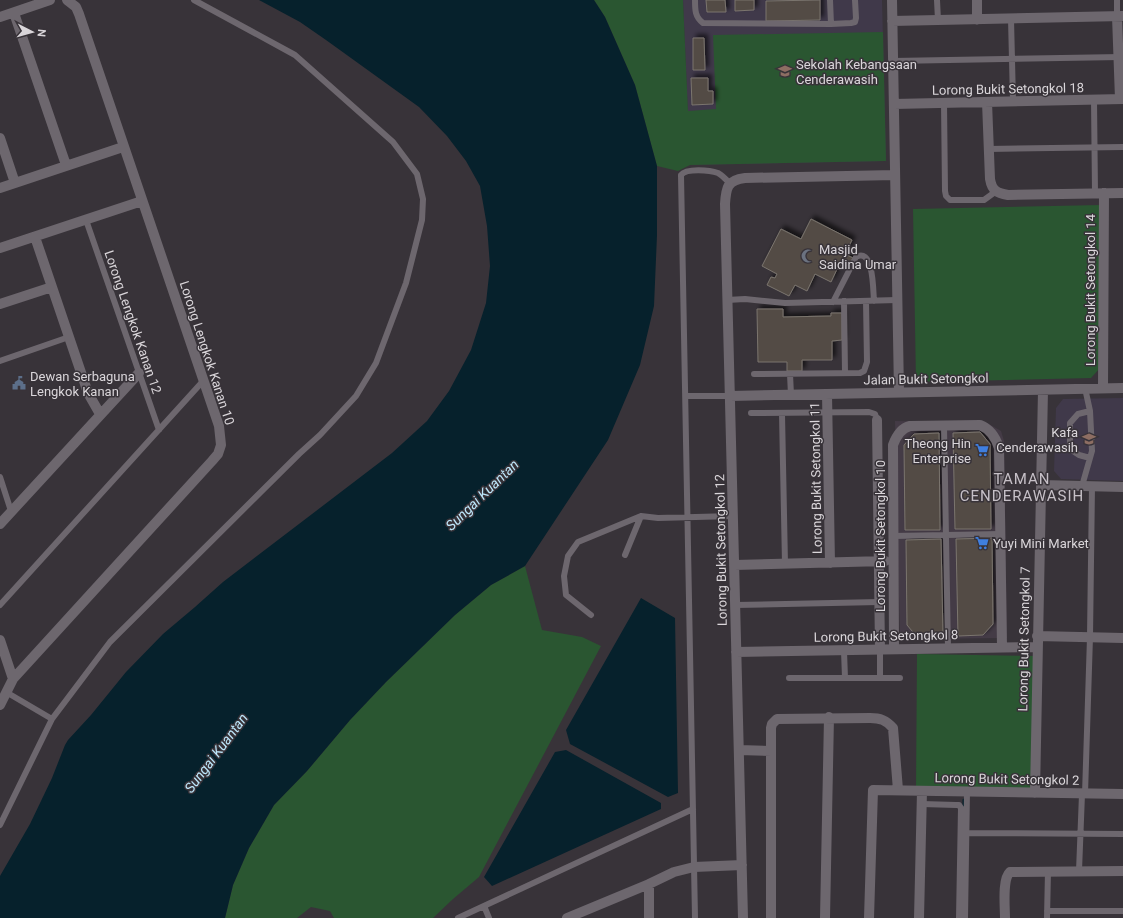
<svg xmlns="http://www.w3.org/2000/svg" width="1123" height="918" viewBox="0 0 1123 918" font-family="Roboto,sans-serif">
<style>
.built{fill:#443b46}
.education{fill:#40394a}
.green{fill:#2a5631}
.water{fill:#06212c}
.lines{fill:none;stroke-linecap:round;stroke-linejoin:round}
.stream{stroke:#06212c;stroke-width:3}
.building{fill:#524b45;stroke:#7b756e;filter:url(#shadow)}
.lane{stroke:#6d676e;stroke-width:6}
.street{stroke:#6d676e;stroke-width:10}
.labels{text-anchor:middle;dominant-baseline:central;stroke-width:3;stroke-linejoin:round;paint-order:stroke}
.poi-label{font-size:13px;fill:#dad6da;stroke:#383339;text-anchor:start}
.street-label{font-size:13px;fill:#dad6da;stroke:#383339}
.water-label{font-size:14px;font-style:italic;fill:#bee8fc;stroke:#383339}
.quarter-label{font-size:15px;letter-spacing:1px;fill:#c6c0c7;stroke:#383339}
</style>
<defs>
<filter id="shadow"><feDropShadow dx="3.5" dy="-3.5" stdDeviation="2" flood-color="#0009"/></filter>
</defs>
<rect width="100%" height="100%" fill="#383339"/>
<path class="built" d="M895 421 987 423 1001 431 1004 441 1007 638 900 639Z"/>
<path class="education" d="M683 0H882L886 161 690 165Z
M1123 398V481L1061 479 1054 471 1056 408 1063 399Z"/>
<path class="green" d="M594 0H683L688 111 716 109 713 35 883 32 886 161 690 165 678 171 657 166 635 85 605 17Z
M1101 205 1100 368 1091 378 916 382 913 209Z
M525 566 542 630 582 637 601 646 479 877 453 899 433 918H334L330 911 311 907 297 918H225L233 885 249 848 274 805 307 771 350 720 386 682 455 615 491 585Z
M917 654 1036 656 1033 789 916 787Z"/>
<path class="water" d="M259 0H594L605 17 635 85 657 166V235L654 306 640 365 608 440 525 566 491 585 455 615 386 682 350 720 307 771 274 805 249 848 233 885 225 918H0V876L30 824 52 778 65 745 68 740 91 715 126 672 163 634 195 607 223 582 392 453 427 421 449 391 471 350 486 303 490 266 487 226 480 186 466 161 447 136 419 107 326 40 300 22Z
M641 598 675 618 678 793 668 797 570 744 566 730Z
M566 750 661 803V809L492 886 484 877 555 752Z"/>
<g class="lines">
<path class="stream" d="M964 811V800"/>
</g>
<path class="building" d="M706 0H725L726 12H707Z
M735 0H754V10L735 11Z
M820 0V20L766 21V1Z
M693 38H704L705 70H693Z
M691 78H708V91H713V104L692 105Z
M811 219 852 240 845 254 853 258 847 269 839 265 831 282 815 274 807 291 795 285 789 296 767 285 771 277 775 278 777 274 762 266 781 229 801 239Z
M757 309H783V317L831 316V313H842V340L832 341V360H802V371H787V362H758Z
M980 432 990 444 991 529H955L953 433Z
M939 433 940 530H905L904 445 914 434Z
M992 538 993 624 983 635 958 636 956 539Z
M941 539 943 636 917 637 907 625 906 540Z"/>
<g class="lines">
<path class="lane" d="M695 0C695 10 695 17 703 23L831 24 851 23 855 22 856 18 855 0
M830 0 831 24
M937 0 938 20
M1117 0V16
M1011 19 1013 101
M893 61 1121 57
M1094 100 1095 193
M944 103 945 191 946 196 950 200H984L995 192
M988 149 1123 147
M86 220 159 430
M727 300 745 299 785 303 897 300
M844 301 845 373
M833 302 856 257C874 247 873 291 874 301
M0 361 69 337
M754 374 860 373 864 371 867 362 866 301
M790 374 791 395
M686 396H730
M751 413 869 412 875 414 877 420
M782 414 785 564
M944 426 948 648
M1090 458 1079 455 1070 449V423L1078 414 1090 411
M0 477 11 511
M1082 486 1092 451 1090 411 1085 388
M893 536 1000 534
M625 555 641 516
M0 605 204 380
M735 605 879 602
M591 615 566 595 564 576 568 556 578 542 641 516 658 518 733 516
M844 651 845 678
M789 678H880V650
M880 678H900
M6 692 52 719
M1085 794 1090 637 1092 486
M922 804 956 805H959L961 808 959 918
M0 825 52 719 110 642 299 454 320 435 356 396 376 363 406 283 422 220 423 199 417 174 393 142 295 55 194 0
M966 833 1123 834
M1079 871 1082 794
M484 906 489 918
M1047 911H1123
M458 918 693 809
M695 918 681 175C686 168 710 170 718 173 722 175 726 180 730 183
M965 918 967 791
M1047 918 1048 871"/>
<path class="street" d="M892 0 899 392
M977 0V20
M14 13 66 165
M1117 16 1120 99
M0 17 50 0
M892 21 1123 16
M987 102 990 179C992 191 997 193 1008 195L1123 193
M894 104 1123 99
M0 138 15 183
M0 188 123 147
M35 237 88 393 100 414
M0 248 142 201
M0 304 52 287
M1103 388 1104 193
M827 394 830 563
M730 396 1123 388
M877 420 880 650
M1041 485 1123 487
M0 524 139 373
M734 565 885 561
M1037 636 1123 638
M0 640 13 679
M894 649 893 445C896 437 901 428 910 426L980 425C990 429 996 438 999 448L1002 647
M736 652 1037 647
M0 705 13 679 212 461 218 454 221 445 219 426 79 14 76 7 67 0
M739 750 771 751
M1035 793 1043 390
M567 918 649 884 674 872 694 867 742 865
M649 918V884
M743 918 725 204C726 188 727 180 745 178L895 175
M771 918V728L772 724 777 719 870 718C880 718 886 720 893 728L898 790
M825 918 829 717
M869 918 873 790 1123 794
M919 918 922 791
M1005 918C1005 907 1002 879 1010 872L1123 871"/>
</g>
<defs>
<g id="school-bare" transform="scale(1.08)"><path d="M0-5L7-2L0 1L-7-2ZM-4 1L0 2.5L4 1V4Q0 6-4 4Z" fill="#8d6e63" stroke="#383339" stroke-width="2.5" paint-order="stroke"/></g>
<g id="mosque-bare" transform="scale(1.08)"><path d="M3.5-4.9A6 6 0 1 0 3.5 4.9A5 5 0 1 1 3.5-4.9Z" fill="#6b7280" stroke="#383339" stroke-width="2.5" paint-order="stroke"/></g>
<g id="civic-bare" transform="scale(1.08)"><path d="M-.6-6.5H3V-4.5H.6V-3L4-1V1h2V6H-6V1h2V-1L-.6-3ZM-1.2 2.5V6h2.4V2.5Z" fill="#5c6f8a" stroke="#383339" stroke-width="2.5" paint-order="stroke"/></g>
<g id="supermarket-bare" transform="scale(1.08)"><path d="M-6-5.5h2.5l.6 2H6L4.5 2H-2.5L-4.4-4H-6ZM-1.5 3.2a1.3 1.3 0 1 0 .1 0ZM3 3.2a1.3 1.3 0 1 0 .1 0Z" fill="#3f7fe0" stroke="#383339" stroke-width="2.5" paint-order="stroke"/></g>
</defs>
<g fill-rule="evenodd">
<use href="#school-bare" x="785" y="71"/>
<use href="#mosque-bare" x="808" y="256"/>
<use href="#civic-bare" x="19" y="383"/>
<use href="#school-bare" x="1089" y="439"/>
<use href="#supermarket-bare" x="982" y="450"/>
<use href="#supermarket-bare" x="982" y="543"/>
</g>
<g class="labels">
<g class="poi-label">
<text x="796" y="64">Sekolah Kebangsaan<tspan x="796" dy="15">Cenderawasih</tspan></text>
<text x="819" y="249">Masjid<tspan x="819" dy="15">Saidina Umar</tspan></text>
<text x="30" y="376">Dewan Serbaguna<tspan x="30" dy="15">Lengkok Kanan</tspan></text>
<text x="1078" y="432" text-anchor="end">Kafa<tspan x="1078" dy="15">Cenderawasih</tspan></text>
<text x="971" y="443" text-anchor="end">Theong Hin<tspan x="971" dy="15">Enterprise</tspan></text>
<text x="993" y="543">Yuyi Mini Market</text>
</g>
<g class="street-label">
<text transform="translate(1008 89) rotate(-1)">Lorong Bukit Setongkol 18</text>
<text transform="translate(1090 290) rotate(-90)">Lorong Bukit Setongkol 14</text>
<text transform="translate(133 322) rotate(71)">Lorong Lengkok Kanan 12</text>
<text transform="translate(207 353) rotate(72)">Lorong Lengkok Kanan 10</text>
<text transform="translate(926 379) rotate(-1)">Jalan Bukit Setongkol</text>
<text transform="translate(816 478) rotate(-91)">Lorong Bukit Setongkol 11</text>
<text transform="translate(880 536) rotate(-90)">Lorong Bukit Setongkol 10</text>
<text transform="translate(721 550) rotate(-91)">Lorong Bukit Setongkol 12</text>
<text transform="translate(886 636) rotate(-1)">Lorong Bukit Setongkol 8</text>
<text transform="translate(1024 639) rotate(-89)">Lorong Bukit Setongkol 7</text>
<text transform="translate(1007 779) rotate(1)">Lorong Bukit Setongkol 2</text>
</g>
<g class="water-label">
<text transform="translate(482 495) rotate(-44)">Sungai Kuantan</text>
<text transform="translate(216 753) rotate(-53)">Sungai Kuantan</text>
</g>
<g class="quarter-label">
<text x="1022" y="479">TAMAN<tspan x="1022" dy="17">CENDERAWASIH</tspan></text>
</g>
</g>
<g transform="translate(32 32) rotate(96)" stroke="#383339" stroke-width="3" paint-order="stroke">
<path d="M0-3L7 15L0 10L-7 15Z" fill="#dad6da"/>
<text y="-6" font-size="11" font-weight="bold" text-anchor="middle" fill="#dad6da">N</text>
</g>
</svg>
